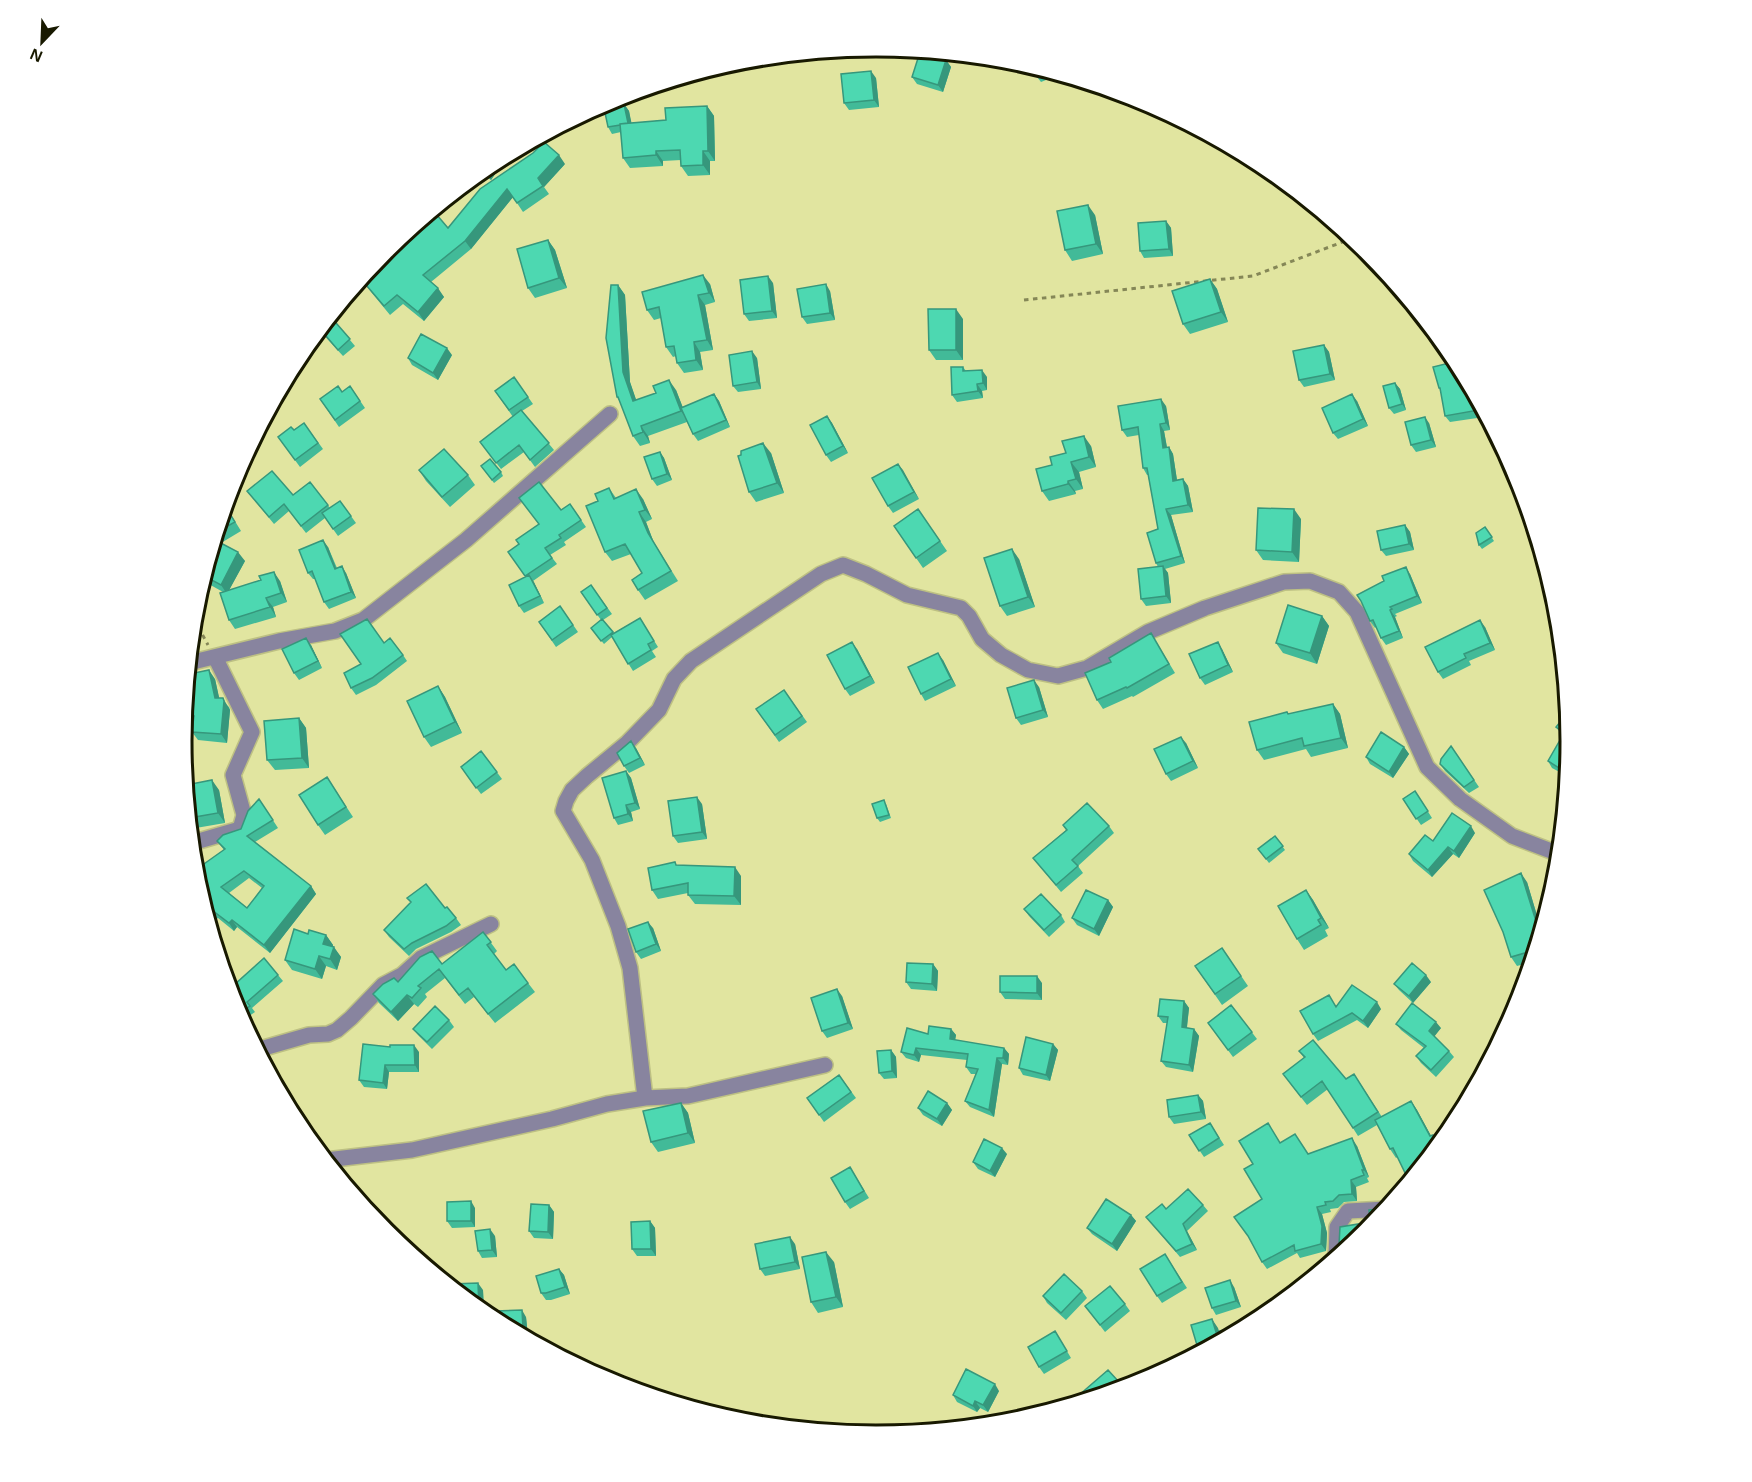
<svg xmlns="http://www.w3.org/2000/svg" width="1752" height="1482" viewBox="0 0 1752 1482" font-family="Helvetica,sans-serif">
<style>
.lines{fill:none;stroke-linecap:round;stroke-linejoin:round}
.minor-casing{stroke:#bdc083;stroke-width:18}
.path{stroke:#858757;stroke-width:3;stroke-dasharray:4.5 4.5;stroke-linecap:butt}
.minor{stroke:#88849f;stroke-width:15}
.wall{fill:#42ba98;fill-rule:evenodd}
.shaded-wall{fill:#36977c}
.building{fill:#4dd8b1;stroke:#36977c;stroke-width:1.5;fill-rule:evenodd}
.rim{fill:none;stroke:#181900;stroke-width:3}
</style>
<rect width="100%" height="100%" fill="#e1e5a0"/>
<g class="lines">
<g class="minor-casing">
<path id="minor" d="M189 663 279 641 335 631 363 620 466 540 610 414
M192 843 240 829 244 815 233 775 252 732 215 657
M257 1050 309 1035 328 1034 337 1030 351 1018 383 985 402 975 421 958 491 924
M645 1098 630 968 618 926 592 860 563 811 566 801 572 790 587 776 627 743 659 710 674 679 691 661 821 574 843 565 866 574 907 595 961 608 969 616 982 639 1001 655 1028 670 1058 676 1087 668 1148 632 1205 608 1284 582 1310 581 1339 592 1357 612 1427 767 1460 799 1512 836 1559 854
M326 1160 412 1150 552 1119 607 1104 645 1098 688 1096 825 1065
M1336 1258 1337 1227 1348 1211 1386 1209"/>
</g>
<path class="path" d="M1024 300 1253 276 1353 238
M194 619 208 645"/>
<use href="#minor" class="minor"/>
</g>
<path class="wall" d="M946 60 951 67 943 92 917 84 912 77Z
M1032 66 1055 73 1056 76 1041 82 1034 73Z
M876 78 879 107 849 110 844 103Z
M1130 96 1139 99 1134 101Z
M602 104 605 115 584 119 581 115Z
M624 104 629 111 631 123 666 120 707 106 714 116 715 161H710V175L688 176 681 166V160L663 161V166L630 168 623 158 621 132 612 134 608 127Z
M504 161 491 180 480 172 490 163Z
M565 164 544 187 549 194 523 212 513 197 471 249 431 282 444 297 424 321 403 304 390 315 367 287 361 279 401 244 397 240 429 214 433 219 448 228Z
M1095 215 1103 254 1072 261 1065 250Z
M1166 221 1171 228 1173 256 1144 258 1140 251Z
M548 240 555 250 567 288 535 298 528 288Z
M1210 279 1217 289 1228 322 1190 334 1183 324Z
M773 283 777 318 749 321 744 314Z
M710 284 715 302 705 305 713 350 700 352 703 370 684 373 677 363 676 356 673 357 666 347 661 318 654 320 647 310Z
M618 285 625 295 630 382 636 400 676 390 683 408 714 394 719 401 730 427 698 441 693 434 687 422 648 436 650 443 640 446 633 436 620 402 617 397Z
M830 291 835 320 807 324 802 317Z
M330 316 355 346 343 356 319 330Z
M963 319V360H936L929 350Z
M1324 345 1329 352 1335 380 1304 387 1299 380Z
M452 355 438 380 412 365 408 358Z
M757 358 761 389 738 392 733 386Z
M1457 361 1482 409 1484 417 1450 422 1445 416 1441 391 1439 388Z
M963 367 966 371 987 377V390L982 391 983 398 957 402 952 395Z
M514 377 533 404 522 411 554 450 535 467 524 452 501 469 480 442 513 417 495 391Z
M1395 383 1400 389 1406 410 1394 414 1389 408Z
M350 386 365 408 339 427 320 399 342 392Z
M1357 401 1368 426 1338 439 1333 433Z
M1166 406 1170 430 1164 431 1167 447H1169L1173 454 1177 480 1183 479 1188 486 1193 512 1171 515 1185 563 1165 569 1168 573 1171 603 1146 606 1141 599 1158 567 1156 563 1158 529 1148 475H1147L1143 468 1139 435 1127 437 1122 430Z
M827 416 832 423 848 453 831 462 826 455Z
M304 423 323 449 300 467 278 437 294 430Z
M1429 423 1436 447 1416 452 1411 445Z
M1091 446 1096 467 1079 472 1083 489 1075 491 1076 494 1049 501 1042 491 1052 465Z
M660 452 664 458 672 480 657 486 652 479Z
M771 453 784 493 756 502 749 492Z
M898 464 919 499 893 513 888 506Z
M481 466 501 472 503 476 494 483Z
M419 470 468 475 475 485 450 507 426 481Z
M310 482 330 508 340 501 356 523 338 536 325 518 306 533 289 511 274 524 247 491 293 495Z
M609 488 616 498 643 499 652 519 646 522 654 543 678 581 645 600 638 590 642 573 631 554 612 561 605 552 598 501Z
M570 504 586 527 564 542 566 545 550 555 557 564 533 581 544 603 524 613 519 606 526 577 519 544 561 510Z
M225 505 241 531 221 543 245 561 229 590 280 581 287 602 273 607 276 617 235 629 229 620 223 592 207 583 203 578Z
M918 509 947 551 923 568 894 526Z
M1301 519 1299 562 1263 560 1256 550Z
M1405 525 1410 532 1414 550 1386 556 1381 550Z
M1485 527 1494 541 1482 549 1479 545Z
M328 547 337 568 346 573 356 598 329 609 324 602 315 579H313L308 573Z
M1019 559 1035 607 1007 616 1000 606Z
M1410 574 1422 603 1395 614 1397 616 1395 617 1403 638 1386 645 1381 638 1376 627 1375 628 1370 621Z
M591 585 612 614 603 620 614 633 640 618 658 647 652 651 656 657 633 671 612 637 604 644 591 628 601 620 581 592Z
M560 606 578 632 556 647 539 622Z
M1322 616 1329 626 1317 664 1283 653 1276 643Z
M1485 627 1495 650 1469 661 1471 665 1443 679 1438 672Z
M384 643 403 655 407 661 376 685 356 695 351 688 361 664Z
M1157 643 1175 673 1133 697 1132 696 1103 709 1097 700Z
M311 645 322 668 299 680 294 673Z
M857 649 875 683 850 696 845 689Z
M1222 649 1233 672 1205 685 1200 678Z
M943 660 956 686 925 701 921 694Z
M188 678 215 679 219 698 229 707 230 710 227 743 198 740 192 732 193 724 183 725Z
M438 686 445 697 462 733 431 747 424 737Z
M1039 687 1048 717 1021 725 1016 718Z
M784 690 807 722 779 742 756 709Z
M1333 704 1340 714 1348 748 1311 757 1306 749 1264 760 1257 750 1287 712 1289 714Z
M1568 712 1570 741 1567 776 1552 768 1548 761 1563 736 1556 727Z
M299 718 306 728 309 768 275 770 267 760Z
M1186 743 1198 768 1171 781 1166 774Z
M1451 746 1479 787 1469 793 1445 771 1440 764Z
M1404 747 1409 754 1393 778 1370 764 1366 757Z
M636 748 645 765 629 773 624 766Z
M481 751 502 779 481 794 461 767Z
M626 771 631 778 640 809 631 812 633 821 618 825 614 818Z
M327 777 353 817 325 835 318 825Z
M186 785 219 790 225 823 190 829Z
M1415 791 1432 818 1421 825 1403 799Z
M259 799 278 828 255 842 311 886 316 894 270 953 237 927 234 931 218 918 209 924 195 876 224 850 217 841 241 829ZM249 878 262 888 247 908 229 893Z
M702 804 707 839 678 843 673 836Z
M886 804 891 818 880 822 877 818Z
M1063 825 1109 826 1114 833 1078 866 1083 873 1061 892 1033 858 1066 830Z
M1475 833 1459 858 1453 854 1432 877 1413 861 1409 854 1433 841Z
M1275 836 1285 850 1269 863 1258 849Z
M678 865 741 876V905L695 904 688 895V893L658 899 652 890Z
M1527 882 1541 929 1531 962 1517 966 1511 957Z
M1306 890 1313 900 1329 928 1325 930 1328 936 1304 950 1297 939Z
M1108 900 1113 907 1099 936 1077 925 1072 918Z
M445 908 456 918 461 925 451 932 416 949 409 956 389 937 384 930Z
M1024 909 1061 915 1065 922 1049 937 1029 916Z
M653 928 661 951 641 959 636 952Z
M483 932 497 951 494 954 506 970 528 983 535 992 495 1023 474 997 465 1004 445 978 425 994 427 997 418 1007 414 1004 398 1021 379 1003 373 994 442 964Z
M308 934 326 935 333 945V947L341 957 337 970 326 966 322 979 292 970 285 960Z
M1222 948 1248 986 1222 1005 1195 966Z
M933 964 938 971 937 991 911 989 906 982Z
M278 975 283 981 252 1008 255 1012 242 1021 234 1006 235 984Z
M1431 982 1413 1003 1399 990 1394 984Z
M1042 983V1000L1005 999 1000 992Z
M1329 995 1336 1007 1381 1009 1368 1028 1357 1020 1318 1041 1313 1034Z
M842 996 853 1029 827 1038 822 1031Z
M1184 1001 1189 1008 1187 1028 1194 1029 1199 1036 1193 1072 1166 1067 1161 1061 1167 1023H1163L1158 1016Z
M1231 1005 1257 1039 1233 1057 1208 1023Z
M449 1020 454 1027 432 1049 418 1035 413 1029Z
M1396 1024 1441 1028 1434 1036 1449 1051 1454 1057 1436 1077 1421 1063 1416 1056 1424 1048 1401 1030Z
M951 1029 956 1035 955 1040 1004 1048 1009 1054 1008 1065 1002 1064 994 1117 970 1107 965 1101 976 1074H971L966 1067 967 1060 921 1055 919 1062 906 1058 901 1052 928 1034Z
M363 1044 419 1052V1072H389L387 1089 364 1087 359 1080Z
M1053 1044 1058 1050 1050 1081 1023 1075 1019 1068Z
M891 1050 896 1057 897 1078 884 1079 879 1073Z
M1299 1051 1346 1079 1354 1074 1382 1117 1411 1101 1417 1110 1431 1136 1396 1158 1390 1149 1377 1125 1358 1136 1328 1089 1307 1105 1289 1082 1304 1058Z
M839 1075 856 1098 824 1122 807 1098Z
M1198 1095 1203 1101 1206 1119 1174 1124 1169 1117Z
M681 1103 688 1113 695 1143 658 1152 651 1142Z
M947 1103 952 1110 942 1126 923 1115 918 1108Z
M1210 1123 1224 1145 1204 1157 1189 1135Z
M1281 1143 1308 1154 1357 1146 1369 1177 1367 1178 1369 1182 1356 1187 1357 1201 1344 1202 1338 1208 1330 1209 1331 1212 1322 1214 1327 1233 1326 1251 1300 1258 1297 1253 1267 1269 1262 1262V1199L1253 1164Z
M1007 1154 995 1177 978 1169 973 1162Z
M850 1167 869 1198 850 1209 845 1202Z
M549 1205 554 1212 553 1239 534 1238 529 1231Z
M1203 1205 1208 1211 1187 1231 1197 1250 1180 1257 1146 1217 1166 1209Z
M475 1208V1227L452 1228 447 1221Z
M1381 1209 1367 1232 1341 1254 1339 1245 1370 1222Z
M1131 1215 1136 1221 1117 1251 1092 1234 1087 1228Z
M650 1221 655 1228 656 1256H637L632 1249Z
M495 1236 497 1257 482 1258 478 1251Z
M795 1244 800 1269 765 1276 760 1269Z
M1165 1254 1187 1288 1162 1303 1157 1296Z
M834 1262 843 1307 818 1313 811 1302Z
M559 1269 564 1275 570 1294 551 1300H546L541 1293Z
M452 1287 483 1290 484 1310 526 1317 528 1336H523L490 1318Z
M1234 1287 1241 1307 1216 1315 1212 1308Z
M1082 1291 1087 1298 1066 1320 1047 1303 1043 1296Z
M1125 1304 1130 1311 1105 1332 1085 1306Z
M1055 1331 1071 1358 1044 1374 1039 1367Z
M1118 1381 1122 1388V1389L1082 1401 1078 1396Z
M999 1391 988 1412 980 1408 977 1412 957 1402 953 1395Z"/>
<path class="shaded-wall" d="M946 60 951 67 943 92 938 85Z
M871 71 876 78 879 107 874 100Z
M602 104 605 115 599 107V106Z
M624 104 629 111 633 130 628 123Z
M707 106 714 116 715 161 708 151Z
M656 151 663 161V166L656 155Z
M703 151 710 161V175L703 165Z
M559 155 565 164 544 187 538 178Z
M502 157 504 161 491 180 484 170 490 163Z
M507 189 513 197 471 249 465 241Z
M1088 205 1095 215 1103 254 1096 244Z
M1166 221 1171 228 1173 256 1169 249Z
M548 240 555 250 567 288 559 278Z
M703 275 710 284 715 302 709 293Z
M768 276 773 283 777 318 772 311Z
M1210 279 1217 289 1228 322 1221 312Z
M826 284 830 291 835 320 830 313Z
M618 285 625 295 630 382 640 411 633 401 623 372Z
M438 288 444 297 424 321 418 312Z
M698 295 705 305 713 350 707 340Z
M956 309 963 319V360L956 350Z
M694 342 700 352 703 370 696 360Z
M1324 345 1329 352 1335 380 1330 374Z
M447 348 452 355 438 380 433 373Z
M752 351 757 358 761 389 757 382Z
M982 370 987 377V390L983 383Z
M669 380 676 390 688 421 681 411Z
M1395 383 1400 389 1406 410 1402 404Z
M977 384 982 391 983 398 978 391Z
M714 394 719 401 730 427 726 420Z
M1352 394 1357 401 1368 426 1363 419Z
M1161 399 1166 406 1170 430 1166 423Z
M1477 399 1482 409 1484 417 1479 410Z
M827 416 832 423 848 453 843 446Z
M1425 417 1429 423 1436 447 1431 440Z
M1160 424 1164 431 1168 454 1163 448Z
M641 426 648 436 650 443 643 432Z
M1084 436 1091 446 1096 467 1089 457Z
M763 443 771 453 784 493 777 483Z
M1169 447 1173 454 1178 487 1173 481Z
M660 452 664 458 672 480 667 474Z
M1071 462 1079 472 1083 489 1076 479Z
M898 464 903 470 919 499 914 492Z
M1183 479 1188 486 1193 512 1188 505Z
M1068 481 1075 491 1076 494 1068 484Z
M636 489 643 499 652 519 645 510Z
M1166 509 1171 515 1185 563 1181 556Z
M1294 509 1301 519 1299 562 1292 552Z
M639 512 646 522 654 543 678 581 648 533Z
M1405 525 1410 532 1414 550 1409 544Z
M323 540 328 547 339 576 335 569Z
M1012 549 1019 559 1035 607 1028 597Z
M238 552 245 561 227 594 221 585Z
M342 566 346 573 356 598 351 592Z
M1163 566 1168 573 1171 603 1166 596Z
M1406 567 1410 574 1422 603 1417 596Z
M274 572 280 581 287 602 281 593Z
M529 575 534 582 544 603 540 596Z
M266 598 273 607 276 617 270 607Z
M1390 610 1395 617 1403 638 1399 631Z
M1322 616 1329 626 1317 664 1310 653Z
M1480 620 1485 627 1495 650 1490 643Z
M306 638 311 645 322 668 318 661Z
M852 642 857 649 875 683 870 676Z
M1218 642 1222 649 1233 672 1228 665Z
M938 653 943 660 956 686 951 679Z
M209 670 215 679 221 706 215 698Z
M1034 680 1039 687 1048 717 1043 710Z
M438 686 445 697 462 733 455 722Z
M223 698 230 710 227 743 221 734Z
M1333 704 1340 714 1348 748 1341 738Z
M299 718 306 728 309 768 302 758Z
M1181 737 1186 743 1198 768 1193 761Z
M631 741 636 748 645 765 640 758Z
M1404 747 1409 754 1393 778 1389 772Z
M626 771 631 778 640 809 635 803Z
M212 780 219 790 225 823 218 813Z
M697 797 702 804 707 839 702 832Z
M626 805 631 812 633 821 628 814Z
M1471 826 1475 833 1459 858 1454 851Z
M1448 847 1453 854 1432 877 1428 870Z
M735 867 741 876V905L734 896Z
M1521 873 1527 882 1541 929 1540 934Z
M311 886 316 894 270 953 264 945Z
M1306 890 1313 900 1329 928 1321 918Z
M1108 900 1113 907 1099 936 1094 929Z
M232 920 237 927 234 931 229 923Z
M648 922 653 928 661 951 656 944Z
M326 935 333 945 330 954 323 944Z
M334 947 341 957 337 970 330 959Z
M319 956 326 966 322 979 315 969Z
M933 964 938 971 937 991 932 984Z
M1426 975 1431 982 1413 1003 1409 996Z
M1037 976 1042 983V1000L1037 993Z
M837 989 842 996 853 1029 848 1023Z
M407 995 414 1004 398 1021 391 1012Z
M1184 1001 1189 1008 1186 1034 1182 1027Z
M1377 1002 1381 1009 1368 1028 1363 1021Z
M1436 1022 1441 1028 1434 1037 1429 1031Z
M951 1029 956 1035 954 1046 950 1039Z
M1194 1029 1199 1036 1193 1072 1189 1065Z
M1053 1044 1058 1050 1050 1081 1046 1075Z
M414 1045 419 1052V1072L415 1065Z
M916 1048 921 1055 919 1062 914 1055Z
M1004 1048 1009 1054 1008 1065 1003 1058Z
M891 1050 896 1057 897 1078 892 1071Z
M997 1058 1002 1064 994 1117 989 1110Z
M385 1065 389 1072 387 1089 383 1083Z
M1198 1095 1203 1101 1206 1119 1201 1112Z
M1411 1101 1417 1110 1436 1145 1430 1136Z
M681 1103 688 1113 695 1143 688 1133Z
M947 1103 952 1110 942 1126 937 1119Z
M1352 1138 1357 1146 1369 1177 1364 1170Z
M1002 1148 1007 1154 995 1177 990 1171Z
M1351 1180 1356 1187 1357 1201 1352 1194Z
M471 1201 475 1208V1227L471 1221Z
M549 1205 554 1212 553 1239 548 1232Z
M1317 1207 1322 1214 1327 1233 1326 1251 1321 1244Z
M1131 1215 1136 1221 1117 1251 1112 1244Z
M650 1221 655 1228 656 1256 651 1249Z
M1183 1224 1187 1231 1197 1250 1192 1244Z
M490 1229 495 1236 497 1257 492 1250Z
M790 1237 795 1244 800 1269 795 1262Z
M826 1252 834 1262 843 1307 836 1297Z
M559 1269 564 1275 570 1294 565 1287Z
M1230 1280 1234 1287 1241 1307 1236 1301Z
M478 1283 483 1290 484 1313 479 1309Z
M522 1310 526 1317 528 1336 523 1329Z
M1212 1319 1218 1328 1222 1340 1216 1332Z
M995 1384 999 1391 988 1412 983 1405Z
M975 1401 980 1408 977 1412 973 1406Z"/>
<path class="building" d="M920 52 946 60 938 85 912 77Z
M1032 66 1044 70 1034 73Z
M871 71 874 100 844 103 841 74Z
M624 104 628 123 620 124V125L608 127 604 108Z
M707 106 708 151H703V165L681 166 680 150 656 151V155L623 158 620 124 666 120 665 108Z
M544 142 559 155 538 178 543 186 517 203 507 189 465 241 423 275 438 288 418 312 397 295 384 306 361 279 364 275 402 243 398 239 429 214 433 219 437 215 448 228 480 189 533 153Z
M1088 205 1096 244 1065 250 1057 211Z
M1166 221 1169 249 1140 251 1138 223Z
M548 240 559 278 528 288 517 249Z
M703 275 709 293 698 295 707 340 694 342 696 360 677 363 674 346 666 347 659 307 647 310 642 292Z
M768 276 772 311 744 314 740 280Z
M1210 279 1221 312 1183 324 1172 291Z
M826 284 830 313 802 317 797 289Z
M611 285H618L623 372 633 401 656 393 653 386 669 380 681 411 641 426 643 432 633 436 618 397H617L606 338Z
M928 309H956V350H929Z
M330 316 350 339 338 350 320 329Z
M421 334 447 348 433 373 408 358Z
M1324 345 1330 374 1299 380 1293 351Z
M752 351 757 382 733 386 729 355Z
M1457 361 1470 385 1471 392H1473L1477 399 1479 410 1445 416 1440 388H1439L1433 367Z
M951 367H963V371L982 370 983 383 977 384 978 391 952 395Z
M514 377 528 397 509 410 495 391Z
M1395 383 1402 404 1389 408 1383 386Z
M338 386 342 392 350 386 360 401 335 420 320 399Z
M714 394 726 420 693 434 681 408Z
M1352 394 1363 419 1333 433 1322 408Z
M1161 399 1166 423 1160 424 1163 448 1169 447 1173 481 1183 479 1188 505 1166 509 1181 556 1156 563 1147 533 1158 529 1147 468H1143L1138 427 1122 430 1118 406Z
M521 410 549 443 530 460 519 445 496 463 480 442Z
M827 416 843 446 826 455 810 425Z
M1425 417 1431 440 1411 445 1405 422Z
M304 423 318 443 295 460 278 437 291 427 294 430Z
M1084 436 1089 457 1071 462 1076 479 1068 481V484L1042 491 1036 469 1052 465 1050 457 1066 453 1062 441Z
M763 443 777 483 749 492 738 456 741 455V451Z
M444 449 468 475 442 497 419 470Z
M660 452 667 474 652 479 644 457Z
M490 459 501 472 492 480 481 466Z
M898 464 914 492 888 506 872 478Z
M272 471 293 495 310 482 328 505 301 526 284 504 269 517 247 491Z
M539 482 561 510 570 504 581 520 559 535 561 538 545 548 552 558 525 576 508 552 519 544 516 540 539 524 519 498Z
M609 488 614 499 636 489 645 510 639 512 648 533 671 571 638 590 632 580 642 573 625 544 605 552 586 506 598 501 595 494Z
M340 501 351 516 333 529 322 513Z
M225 506 235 522 217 532Z
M1258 508 1294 509 1292 552 1256 550Z
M918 509 940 541 916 558 894 526Z
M1405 525 1409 544 1381 550 1377 531Z
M1485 527 1492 537 1479 545 1476 533Z
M215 540 238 552 221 585 204 576Z
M323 540 335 569 342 566 351 592 324 602 312 571 308 573 299 550Z
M1012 549 1028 597 1000 606 984 558Z
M1163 566 1166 596 1141 599 1138 569Z
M1406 567 1417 596 1390 607 1392 609 1390 610 1399 631 1381 638 1373 620 1370 621 1361 601 1357 595 1384 581 1382 576Z
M274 572 281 593 266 598 270 607 229 620 220 593 261 580 259 576Z
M529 575 540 596 519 606 509 585Z
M591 585 607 608 597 615 581 592Z
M1288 605 1322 616 1310 653 1276 643Z
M560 606 573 625 552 640 539 622Z
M640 618 654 641 648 644 651 650 628 664 611 635Z
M367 619 384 643 390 638 403 655 372 678 351 688 344 673 361 664 340 634Z
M602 619 613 632 601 641 591 628Z
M1480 620 1490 643 1464 654 1466 658 1438 672 1425 647Z
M1151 633 1169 664 1127 688 1126 687 1097 700 1085 673 1111 662 1109 658Z
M306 638 318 661 294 673 282 649Z
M852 642 870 676 845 689 827 655Z
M1218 642 1228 665 1200 678 1189 654Z
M938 653 951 679 921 694 908 667Z
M209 670 215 698H223L224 701 221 734 192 732 194 716H184L188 678H194V673Z
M1034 680 1043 710 1016 718 1007 688Z
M438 686 455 722 424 737 407 701Z
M784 690 802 716 775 735 756 709Z
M1333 704 1341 738 1304 746 1302 738 1257 750 1249 722 1287 712 1288 714Z
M1568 712 1570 741 1567 773 1548 761 1564 733 1556 727Z
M299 718 302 758 267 760 264 721Z
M1381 732 1404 747 1389 772 1366 757Z
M1181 737 1193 761 1166 774 1154 749Z
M631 741 640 758 624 766 617 753Z
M1451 746 1474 780 1464 787 1440 764 1441 759Z
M481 751 497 772 476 788 461 767Z
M626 771 635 803 626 805 628 814 614 818 602 778Z
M327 777 346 807 318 825 299 795Z
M1567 778 1566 790 1561 787Z
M212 780 218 813 189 818 186 785Z
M1415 791 1428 811 1416 819 1403 799Z
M697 797 702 832 673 836 668 801Z
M259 799 273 820 247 836 311 886 264 945 232 920 229 923 213 911 207 915 195 876 194 871 225 849 217 841 223 835 241 829 248 811ZM244 871 264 886 247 908 221 887Z
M884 800 889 815 877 818 872 804Z
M1087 803 1109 826 1072 860 1078 866 1056 885 1033 858 1067 830 1063 825Z
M1452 813 1471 826 1454 851 1448 847 1428 870 1409 854 1425 835 1433 841Z
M1275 836 1283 846 1266 859 1258 849Z
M675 862 676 865 735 867 734 896 688 895V883L652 890 648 868Z
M1521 873 1540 934 1535 950 1511 957 1503 932 1484 890Z
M426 884 445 908 447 907 456 918 446 926 412 943 404 949 384 930 411 902 407 898Z
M1086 890 1108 900 1094 929 1072 918Z
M1306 890 1321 918 1318 920 1321 925 1297 939 1278 906Z
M1041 894 1061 915 1044 930 1024 909Z
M648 922 656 944 636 952 628 929Z
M294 929 308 934 309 930 326 935 323 944 334 947 330 959 319 956 315 969 285 960Z
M483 932 491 942 487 945 506 970 514 964 528 983 488 1014 468 988 459 995 439 969 418 986 421 988 412 998 407 995 391 1012 373 994 383 984 394 978 398 982 420 957 432 951 442 964Z
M1222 948 1241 976 1215 994 1195 966Z
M264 958 278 975 247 1002 250 1006 238 1014 234 1006 228 985 233 981 235 984Z
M907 963 933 964 932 984 906 982Z
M1412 963 1426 975 1409 996 1394 984Z
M1000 976H1037V993L1000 992Z
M1352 985 1377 1002 1363 1021 1352 1013 1313 1034 1300 1011 1329 995 1336 1007Z
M837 989 848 1023 822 1031 811 998Z
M1160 999 1184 1001 1182 1027 1194 1029 1189 1065 1161 1061 1168 1017 1158 1016Z
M1520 999 1518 1007 1516 1009 1515 1000Z
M1412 1003 1436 1022 1429 1031 1449 1051 1431 1070 1416 1056 1426 1046 1396 1024Z
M1231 1005 1252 1032 1228 1050 1208 1023Z
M435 1006 449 1020 427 1042 413 1029Z
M929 1026 951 1029 950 1039 1004 1048 1003 1058H997L989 1110 965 1101 978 1069 966 1067 968 1054 916 1048 914 1055 901 1052 907 1028 928 1034Z
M1026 1037 1053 1044 1046 1075 1019 1068Z
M1313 1040 1346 1079 1354 1074 1378 1112 1353 1128 1322 1081 1301 1097 1283 1074 1305 1057 1299 1051Z
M363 1044 390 1047V1045H414L415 1065H385L383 1083 359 1080Z
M891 1050 892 1071 879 1073 877 1051Z
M839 1075 851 1092 819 1115 807 1098Z
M928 1091 947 1103 937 1119 918 1108Z
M1198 1095 1201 1112 1169 1117 1167 1100Z
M1411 1101 1430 1136 1433 1135 1438 1146 1409 1181 1393 1148 1390 1149 1375 1120Z
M681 1103 688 1133 651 1142 643 1111Z
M1210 1123 1219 1138 1199 1151 1189 1135Z
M1268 1123 1280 1143 1295 1134 1308 1154 1352 1138 1364 1170H1362L1364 1175 1351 1180 1352 1194 1339 1195 1333 1201 1325 1202 1326 1205 1317 1207 1322 1226 1321 1244 1295 1251 1294 1245 1262 1262 1248 1236 1234 1217 1262 1199 1244 1169 1253 1164 1239 1141Z
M984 1139 1002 1148 990 1171 973 1162Z
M850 1167 864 1191 845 1202 831 1178Z
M1188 1189 1203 1205 1183 1224 1192 1244 1176 1251 1146 1217 1162 1204 1166 1209Z
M1106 1199 1131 1215 1112 1244 1087 1228Z
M471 1201V1221H447V1202Z
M531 1204 549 1205 548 1232 529 1231Z
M1387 1206H1389L1367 1232 1362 1236 1354 1237 1355 1242 1341 1254 1339 1245 1340 1227 1370 1222 1369 1210 1381 1209Z
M650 1221 651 1249H632L631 1222Z
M490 1229 492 1250 478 1251 475 1231Z
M790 1237 795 1262 760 1269 755 1244Z
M826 1252 836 1297 811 1302 802 1257Z
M1165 1254 1182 1282 1157 1296 1140 1269Z
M559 1269 565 1287 546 1293H541L536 1276Z
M1064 1274 1082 1291 1061 1313 1043 1296Z
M1230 1280 1236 1301 1212 1308 1205 1288Z
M478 1283 479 1309 452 1287 451 1284Z
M1110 1286 1125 1304 1100 1325 1085 1306Z
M1296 1291 1279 1304 1277 1296Z
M480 1310H494V1311L522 1310 523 1329 511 1330 490 1318Z
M1212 1319 1216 1332 1255 1322 1199 1352 1191 1325Z
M1055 1331 1067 1351 1039 1367 1028 1347Z
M966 1369 995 1384 983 1405 975 1401 973 1406 953 1395Z
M1108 1370 1118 1381 1107 1390 1109 1393 1083 1401 1078 1396Z"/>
<path d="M0 0H1752V1482H0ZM192 741a684 684 0 1 1 1368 0a684 684 0 1 1-1368 0Z" fill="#fff" fill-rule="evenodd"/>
<path class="rim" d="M192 741a684 684 0 1 1 1368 0a684 684 0 1 1-1368 0Z"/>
<g transform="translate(42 42) rotate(203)" stroke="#ffffff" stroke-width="4.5" paint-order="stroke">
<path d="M0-4.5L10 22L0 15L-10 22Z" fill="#181900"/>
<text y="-9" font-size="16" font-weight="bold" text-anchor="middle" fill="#181900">N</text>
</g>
</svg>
